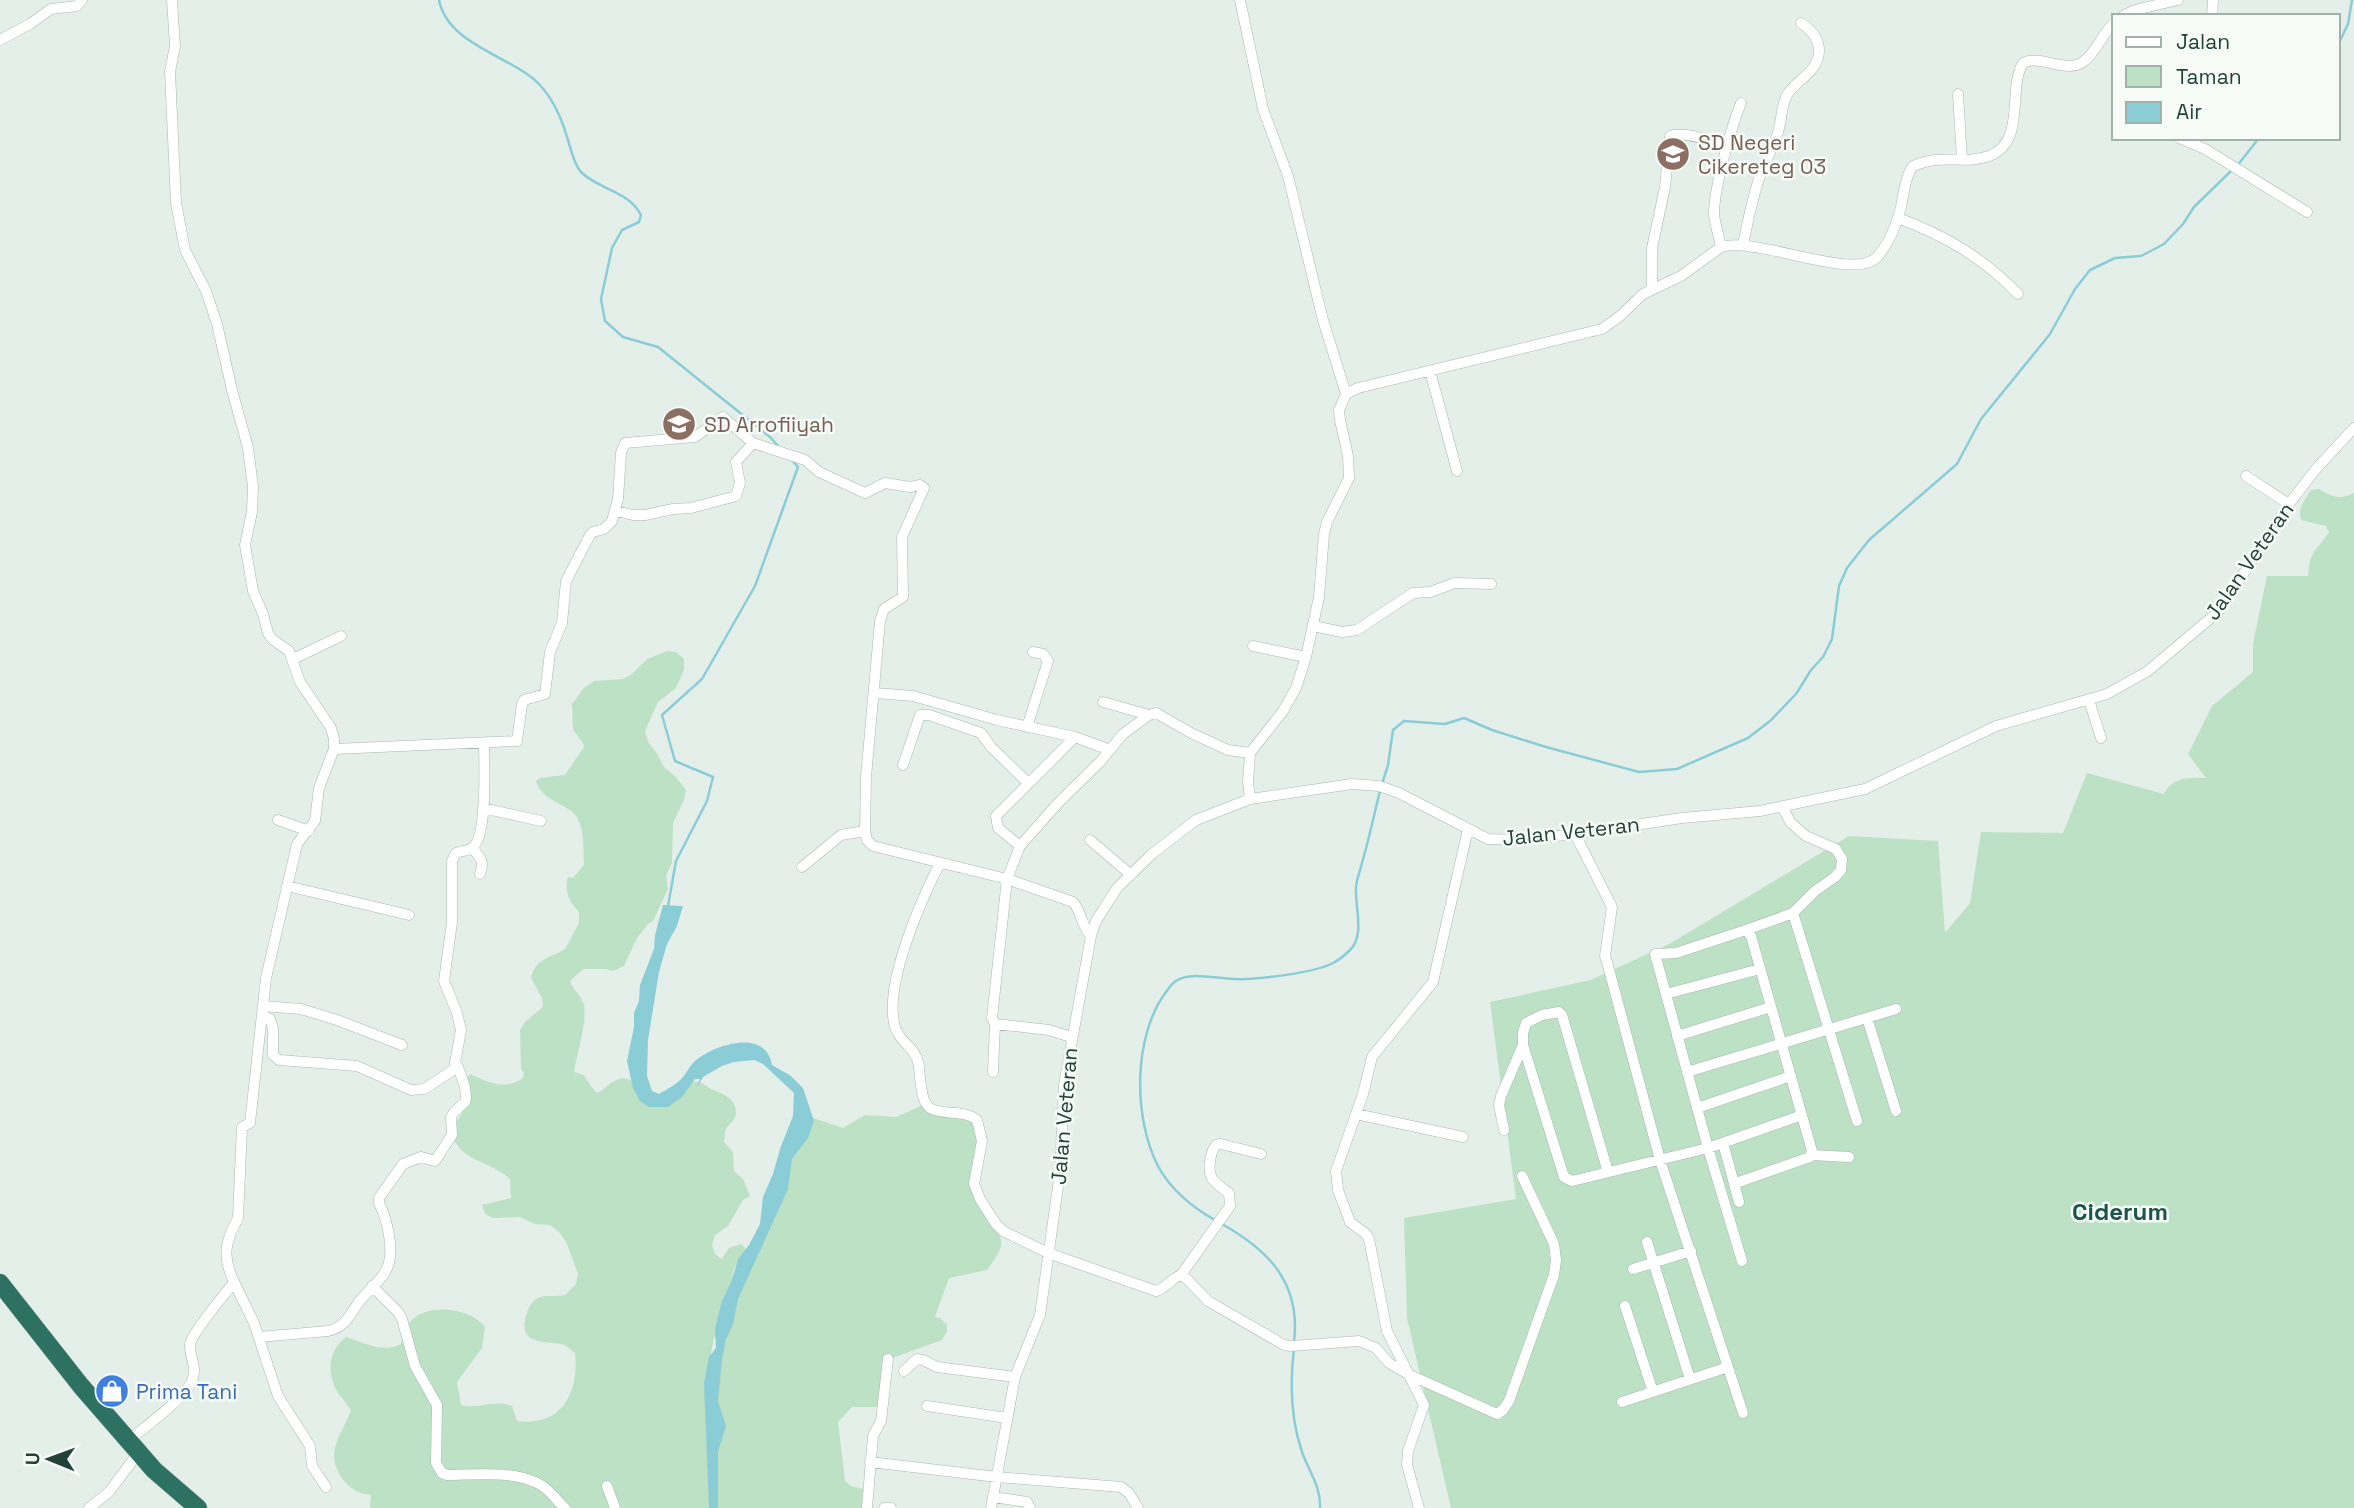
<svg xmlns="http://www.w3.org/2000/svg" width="2354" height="1508" viewBox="0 0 2354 1508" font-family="'Space Grotesk',sans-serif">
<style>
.green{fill:#bce1c5}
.water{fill:#8acdd7}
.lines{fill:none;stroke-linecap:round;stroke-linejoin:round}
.stream{stroke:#8acdd7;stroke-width:2.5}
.street-casing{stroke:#a7b8b1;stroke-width:11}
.highway-casing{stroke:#c1cac8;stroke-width:19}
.street{stroke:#fff;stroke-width:10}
.highway{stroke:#2c7161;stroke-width:18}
.labels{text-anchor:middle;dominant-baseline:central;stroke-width:5;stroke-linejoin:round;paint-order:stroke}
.education-label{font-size:21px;fill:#785e54;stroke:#f6fbf8;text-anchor:start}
.street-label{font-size:21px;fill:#224239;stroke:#f6fbf8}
.shop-label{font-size:21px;fill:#366cbe;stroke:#f6fbf8;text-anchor:start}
.quarter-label{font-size:24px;font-weight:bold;fill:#1c5647;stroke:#f6fbf8}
</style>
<rect width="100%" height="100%" fill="#e5efea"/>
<path class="green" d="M2319 489C2332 497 2340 500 2354 493V1508H1451L1407 1318 1404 1218 1516 1199 1490 1002 1591 980 1671 943 1849 836 1938 841 1945 933 1970 903 1981 832 2063 833 2087 773 2164 794C2172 777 2189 777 2206 778L2188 754 2212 706 2253 672V644L2267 576H2308C2310 549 2316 552 2329 532L2326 526 2301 520C2297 509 2305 499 2311 490Z
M667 651 676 652 684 659V670L676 688 658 702 645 731 648 742 656 752 664 767 676 777 686 790 684 800 673 823 672 863 666 875 668 889 653 921 648 924 637 938 624 966 613 971 606 969H583L570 981C573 990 582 996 584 1005 587 1023 577 1053 574 1072L584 1075 591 1086 597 1093C604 1090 606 1086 611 1083 633 1069 639 1092 651 1104 685 1105 674 1088 691 1082 701 1080 704 1085 711 1089 722 1094 736 1097 736 1113 736 1121 728 1124 725 1131 725 1132 724 1141 724 1142L733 1152 734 1171 743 1179 750 1196 743 1200 728 1226 715 1235 712 1245 715 1254 722 1259 729 1248 741 1244 747 1250C744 1256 740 1258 737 1263 731 1272 734 1282 732 1292 730 1298 725 1301 724 1306 721 1315 719 1324 718 1334L714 1338 707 1374 710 1381 706 1384 709 1394V1420L707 1462 713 1470V1492L709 1498 717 1494V1452L725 1426 717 1401 721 1359 725 1339 732 1324 737 1299 787 1189 791 1159 808 1136 810 1117 843 1128 865 1115 896 1117 923 1105C938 1116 961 1105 974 1119 990 1137 972 1163 973 1183 973 1187 977 1194 979 1198 985 1210 1004 1234 1001 1246 999 1254 992 1263 987 1270L949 1278 935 1317 940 1318 947 1325V1331L942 1340 887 1360 881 1407H852L838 1422 845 1481 851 1486 863 1489 866 1494 869 1495V1508H370L371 1495C349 1494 330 1470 335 1448 338 1435 346 1423 351 1411 348 1404 342 1399 338 1393 326 1373 328 1351 346 1337 363 1342 383 1354 401 1344 403 1335 405 1326 413 1319 430 1303 471 1308 485 1327L482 1348 457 1382 461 1405C474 1410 495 1399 512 1406L517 1421C562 1427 579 1393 575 1353 570 1349 566 1345 561 1344 542 1341 518 1344 526 1316 534 1290 545 1298 565 1295L576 1284 578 1274 567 1244 560 1233 550 1225 535 1224 520 1217 493 1218 485 1214 482 1205 511 1198 510 1179C490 1160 458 1162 451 1131L462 1113 461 1086 470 1074C487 1082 505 1091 523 1078L524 1073 521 1069 520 1030 526 1021 543 1007 542 998 531 978C536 957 551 958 565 949L579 923V912C569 901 564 892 568 877L573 878 584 865C583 850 585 829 576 816 567 803 542 802 536 781L540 778 565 775 584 747 583 743 573 730 572 704 584 688 594 681 623 679 632 674 647 659Z"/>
<path class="water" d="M663 905 683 906 677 926 667 944 659 972 648 1040 647 1076 652 1091 659 1094C667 1089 676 1085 682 1078 687 1073 690 1065 695 1061 715 1044 766 1028 772 1065L791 1076 803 1088 814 1121 808 1138 792 1159 788 1189 738 1299 733 1325 726 1339 722 1359 718 1401 726 1426 718 1452V1508H709L704 1383 709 1357 716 1348 715 1329 722 1301 732 1280 738 1259 749 1245 760 1224 763 1197 773 1174 780 1149 793 1116 794 1093 763 1064 754 1060 734 1062 722 1066 703 1077 696 1089 700 1079H695L682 1097 668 1107H649L640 1101 633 1088 627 1061 634 1027V1013L639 1001 640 985 654 949 655 935Z"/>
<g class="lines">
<path class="stream" d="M439 0C447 40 497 53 527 74 548 88 560 113 567 137 571 148 573 163 581 172 599 190 629 191 641 215L639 222 622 230 612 248 601 299 605 321 623 337 658 347 770 437 779 447
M2338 45 2348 24 2352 0
M2237 166 2259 138
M1382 784 1388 765 1393 730 1404 721 1445 724 1464 718 1492 730 1546 747 1639 772 1677 769 1748 738 1770 721 1796 694 1811 670 1823 657 1832 639 1839 586 1847 568 1869 540 1957 464 1981 419 2050 334 2075 289 2090 270 2115 258 2141 256 2164 244 2183 224 2194 207 2232 170
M668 906 676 861 707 801 713 777 675 761 662 715 702 679 755 586 798 467 791 459
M1215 1220C1193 1208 1170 1189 1158 1166 1133 1118 1133 1036 1166 992 1169 988 1171 984 1176 981 1191 971 1217 979 1234 979 1256 980 1314 973 1333 963 1339 960 1346 954 1350 950 1365 936 1355 907 1356 889 1356 880 1360 872 1362 863 1369 839 1374 815 1380 791
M1220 1223C1269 1250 1301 1283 1294 1342
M1294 1348C1290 1381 1291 1420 1302 1452 1309 1472 1321 1486 1320 1508"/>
<g class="street-casing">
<path id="street" d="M1240 0 1263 109 1288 176 1323 320 1346 394
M2123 16 2135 10 2178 0
M2212 16 2213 0
M0 40 30 24 51 9 77 6 82 0
M1958 94 1962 159
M2179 138 2205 149 2307 212
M1898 218C1946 236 1982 257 2018 294
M1743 244C1748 222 1752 198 1760 176 1765 161 1774 147 1778 132 1782 120 1781 106 1787 95 1795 81 1813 75 1818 58 1822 42 1813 31 1801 23
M1721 247C1719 236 1715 225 1714 214 1714 188 1731 128 1741 103
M1652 290V248L1665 187 1670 136C1683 130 1714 142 1728 146
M1430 371 1457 471
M2246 476 2289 504
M616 511 633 515H645L673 509 691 508 736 496 740 483 736 462 753 443
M1313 626 1342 632 1357 630 1413 593 1430 592 1455 583 1491 584
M1253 646 1306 657
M293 659 341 636
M875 693 913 696 997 720 1075 737 1110 750
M2089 700 2101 738
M1103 702 1149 715
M1027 727 1048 661 1043 654 1033 652
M334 749 517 741 522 704 524 700 545 694 550 652 562 623 566 581 590 535 593 532 604 529 612 521 618 499 621 453 625 443 695 437 723 417 753 443 805 460 819 472 865 493 885 483 910 487 920 485 924 488 902 537 903 597 884 609 880 621 866 777 865 831 867 840 873 846 1007 879 1073 902C1082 912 1081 926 1091 936
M903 765 920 715H929L981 733 991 747 1028 783
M1250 799 1248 782 1250 753 1283 711 1296 688 1306 657 1319 597 1324 534 1327 522 1349 478 1348 456 1340 420 1339 410 1346 394 1358 388 1602 329 1620 316 1643 294 1681 276 1721 247C1758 236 1856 283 1878 256 1889 243 1897 223 1901 207 1904 193 1905 177 1913 166 1943 153 1963 165 1989 156 2027 142 2007 89 2023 63 2042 54 2066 74 2083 62 2096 53 2102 34 2114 23
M483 808 541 821
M278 820 309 831
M1575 834 1612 907 1605 956 1607 962 1660 1160 1743 1413
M1090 840 1131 875
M1020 846 998 828 996 816 1075 737
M472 848C480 857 485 862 480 874
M940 863C921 900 883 986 895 1027 899 1042 915 1047 918 1062 921 1074 919 1100 930 1108 944 1116 964 1109 977 1120L982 1141 974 1184 980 1199 996 1224 1003 1231 1048 1253 1156 1291C1166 1289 1171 1278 1181 1275L1187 1279 1208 1301 1284 1345 1291 1346 1359 1341 1376 1348 1389 1363 1410 1375 1497 1414 1503 1410 1509 1401 1554 1275 1556 1260 1554 1244 1522 1176
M802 867 841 835 865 831
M287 886 409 915
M1793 913 1857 1121
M1746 930 1793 913 1815 891 1835 877 1841 870 1842 859 1836 849 1806 836 1791 823 1782 807
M1666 994 1760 969
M263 1006 301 1009 337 1020 402 1045
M262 1015 270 1019 273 1028V1055L279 1060 357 1066 411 1090 424 1089 458 1067 455 1063 461 1030 457 1013 444 981 452 922V861L456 853C460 851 468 851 472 848 488 838 484 762 484 743
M1867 1018 1896 1111
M1677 1036 1771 1007
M1071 1037 1049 1030 995 1024 992 1018 1007 879 1020 846 1059 802 1100 762 1123 734 1149 715 1156 713 1191 733 1228 750 1250 753
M1523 1045 1564 1177 1572 1181 1708 1148 1802 1115
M993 1072 995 1024
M1687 1072 1896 1009
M1697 1108 1791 1076
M1356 1114 1463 1137
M1504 1130 1499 1105 1501 1096 1523 1045V1033L1526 1023 1542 1015 1559 1012 1562 1015 1608 1172
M1723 1143 1739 1202
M1811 1155 1849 1157
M1736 1183 1810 1157 1812 1151 1751 936 1746 930 1676 953 1655 954 1708 1148 1742 1261
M1647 1242 1690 1379
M1633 1269 1691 1251
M1181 1275 1230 1206 1229 1193C1215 1183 1207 1179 1210 1161 1211 1154 1212 1150 1216 1145L1221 1144 1261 1154
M234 1282 254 1323 278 1396 310 1446 312 1466 326 1487
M372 1286 398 1312 402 1319 415 1366 437 1405 436 1463 442 1473 447 1475C476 1475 522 1469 545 1488 552 1493 558 1502 565 1508
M1625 1306 1653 1392
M259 1337 328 1331C345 1327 349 1316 359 1302 367 1291 382 1281 387 1268 395 1251 387 1219 379 1203V1198L403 1164 421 1157 435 1161 452 1135 451 1117 454 1112 465 1102 466 1097 465 1087 458 1067
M904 1371 917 1359 923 1360 937 1367 1015 1377
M1622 1402 1728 1367
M927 1406 1007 1418
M129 1440C145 1427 185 1398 192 1381 198 1366 189 1358 190 1344 192 1333 226 1293 234 1282 222 1256 225 1242 238 1218L242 1127 250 1123 266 978 297 844 315 821 319 788 334 749V739L331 728 300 682 289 651 272 639 268 633 263 614 253 591 245 545 252 512 253 487 248 448 232 390 217 324 206 291 185 250 176 203 170 72 175 46 172 0
M870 1462 997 1477 1121 1487 1129 1493 1138 1508
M607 1486 615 1508
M993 1497 1027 1502 1030 1508
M89 1508 109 1492 139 1452
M867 1508 873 1436 881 1421 888 1359
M884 1508H891
M991 1508 1015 1377 1040 1315 1060 1172 1064 1085 1091 936 1096 921 1117 888 1152 854 1196 820 1250 799 1352 784 1379 786 1399 793 1488 839 1518 840 1575 834 1682 818 1760 811 1865 789 1996 726 2107 694 2148 671 2219 611 2289 504 2316 469 2354 428
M1419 1508 1407 1465 1408 1451 1424 1405 1387 1331 1369 1239 1366 1234 1350 1222 1338 1190 1336 1171 1363 1094 1372 1057 1433 982 1468 829"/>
</g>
<g class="highway-casing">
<path id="highway" d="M0 1283 81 1386 154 1470 198 1508"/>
</g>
<use href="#street" class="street"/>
<use href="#highway" class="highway"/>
</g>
<defs>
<g id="school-disc" transform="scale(1.75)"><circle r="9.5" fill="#8d6e63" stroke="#f6fbf8"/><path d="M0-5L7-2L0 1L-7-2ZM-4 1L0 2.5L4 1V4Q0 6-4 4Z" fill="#fff"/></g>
<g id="shop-disc" transform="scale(1.75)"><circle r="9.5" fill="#3f7fe0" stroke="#f6fbf8"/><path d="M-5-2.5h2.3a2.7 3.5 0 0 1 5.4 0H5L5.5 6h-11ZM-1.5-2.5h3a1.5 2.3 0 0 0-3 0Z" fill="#fff"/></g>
</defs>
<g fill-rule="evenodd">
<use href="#school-disc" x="1673" y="154"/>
<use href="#school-disc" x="679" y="424"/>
<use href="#shop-disc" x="112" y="1391"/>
</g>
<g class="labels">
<g class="education-label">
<text x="1698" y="142">SD Negeri<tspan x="1698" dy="24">Cikereteg 03</tspan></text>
<text x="704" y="424">SD Arrofiiyah</text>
</g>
<g class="street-label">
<text transform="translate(2249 561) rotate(-55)">Jalan Veteran</text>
<text transform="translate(1571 831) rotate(-6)">Jalan Veteran</text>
<text transform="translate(1064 1116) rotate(-85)">Jalan Veteran</text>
</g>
<g class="shop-label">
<text x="136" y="1391">Prima Tani</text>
</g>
<g class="quarter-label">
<text x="2120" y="1211">Ciderum</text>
</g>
</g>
<rect x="2112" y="14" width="228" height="126" fill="#f6fbf8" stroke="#a1b1ac" stroke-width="2"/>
<rect x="2126" y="37" width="35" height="10" fill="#ffffff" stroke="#a1b1ac" stroke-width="2"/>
<text x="2176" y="49" font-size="21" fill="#224239">Jalan</text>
<rect x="2126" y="66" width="35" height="21" fill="#bce1c5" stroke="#a1b1ac" stroke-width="2"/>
<text x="2176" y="84" font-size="21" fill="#224239">Taman</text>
<rect x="2126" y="102" width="35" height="21" fill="#8acdd7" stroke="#a1b1ac" stroke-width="2"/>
<text x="2176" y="119" font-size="21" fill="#224239">Air</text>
<g transform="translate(49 1459) rotate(271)" stroke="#f6fbf8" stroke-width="5" paint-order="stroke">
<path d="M0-5L12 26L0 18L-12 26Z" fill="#224239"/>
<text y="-10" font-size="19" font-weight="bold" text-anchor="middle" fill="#224239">U</text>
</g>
</svg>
